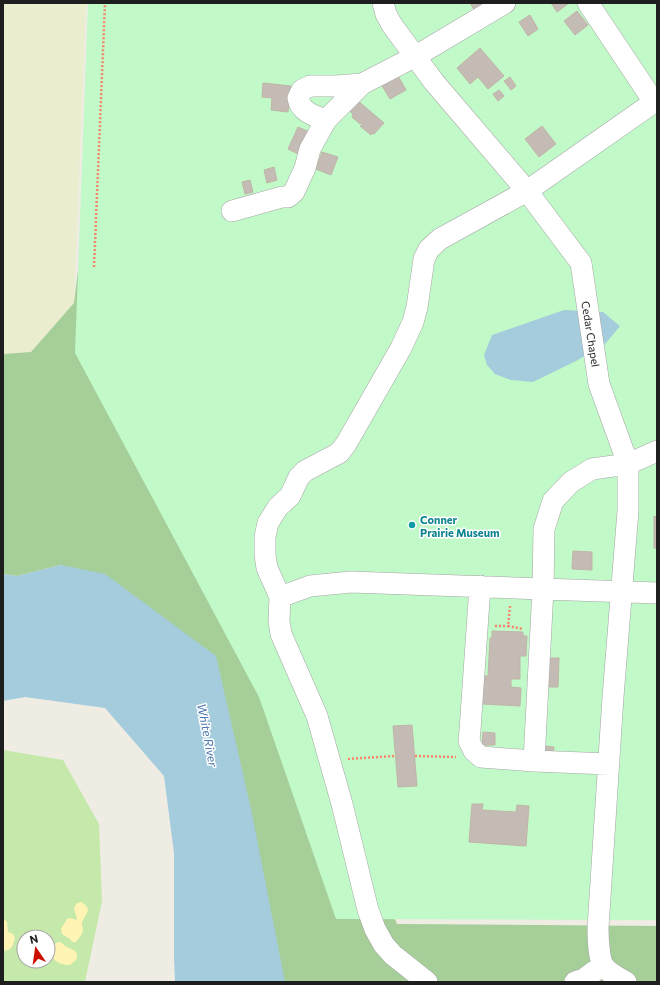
<svg xmlns="http://www.w3.org/2000/svg" width="660" height="985" viewBox="0 0 660 985" font-family="Commissioner,sans-serif">
<style>
.farmland{fill:#eaeecf}
.grass{fill:#c5e9aa;fill-rule:evenodd}
.forest{fill:#a5ce99}
.sand{fill:#fff4b3}
.park{fill:#c1f9c9}
.water{fill:#a5ccdd}
.building{fill:#c4bcb4;stroke:#c1b4a7}
.lines{fill:none;stroke-linecap:round;stroke-linejoin:round}
.minor-casing{stroke:#a5a5a5;stroke-width:22}
.path{stroke:#f9836b;stroke-width:2.5;stroke-dasharray:2 2;stroke-linecap:butt}
.minor{stroke:#fff;stroke-width:21}
.culture-dot{fill:#0f9aa8;stroke:#fff;stroke-width:1.5}
.labels{text-anchor:middle;dominant-baseline:central;stroke-width:3;stroke-linejoin:round;paint-order:stroke}
.street-label{font-size:11px;fill:#1e1e1e;stroke:#fff}
.culture-label{font-size:11px;font-weight:bold;fill:#0d838f;stroke:#fff;text-anchor:start}
.water-label{font-size:12px;font-style:italic;fill:#4b76ae;stroke:#fff}
</style>
<rect width="100%" height="100%" fill="#efece4"/>
<path class="farmland" d="M3 3H86L74 303 31 352 3 354Z"/>
<path class="grass" d="M3 750 63 760 99 824 102 901 85 982H3ZM24 937H48V961H24Z"/>
<path class="forest" d="M111 3H657L296 688 397 924 657 926V982H279L61 565 17 576 3 574V354L31 352 74 303Z"/>
<path class="sand" d="M81 902C95 910 83 915 82 924 82 928 83 927 83 931 82 935 78 939 76 942H72L70 939 62 934 61 929 67 919 70 918 77 920 74 908 77 903Z
M3 918 7 922 8 932 13 934 15 938 12 947 8 950 3 951Z
M58 942C63 942 63 945 67 947 74 951 78 950 77 959L70 965C57 965 48 958 53 945Z"/>
<path class="park" d="M88 3H657V920L336 919 259 697 75 353Z"/>
<path class="water" d="M564 310 603 312 620 326 606 343 578 360 533 382 511 380 495 374 487 365 484 355 492 335Z
M61 565 105 574 216 656 251 809 285 982H175L174 959V853L164 776 105 708 25 697 3 701V574L17 576Z"/>
<path class="building" d="M470 3H489L475 11Z
M551 3H569L557 12Z
M577 11 588 25 575 35 564 21Z
M530 15 538 29 528 36 519 22Z
M480 48 504 76 488 89 478 77 470 84 457 68Z
M397 74 406 90 390 99 381 84Z
M510 77 516 86 511 90 504 81Z
M263 83 291 86 288 112 271 110 272 98 262 97Z
M499 90 504 96 498 101 493 94Z
M357 100 384 123 374 134 373 133 371 135 360 126 363 124 361 123 360 124 352 117 353 115 349 109Z
M542 126 556 144 539 157 525 139Z
M298 127 312 133 302 156 288 149Z
M322 152 338 157 331 175 316 169Z
M274 167 277 180 267 183 264 170Z
M250 180 253 192 245 194 242 182Z
M654 516 657 517V548H654Z
M573 551 592 552V570L572 569Z
M492 631 523 632V636H527L526 656H520V679H511V687L521 688 520 706 483 704 482 676H488L490 638H492Z
M545 658H559L558 687H544Z
M412 725 417 786 398 787 393 726Z
M483 732 495 733V745H482Z
M544 746 554 747 553 754H544Z
M472 804H483L482 810 516 812 517 805 529 806 526 846 469 842Z"/>
<g class="lines">
<g class="minor-casing">
<path id="minor" d="M383 3 386 14 392 25 434 82 527 191 581 263 599 384 628 464V511L613 697 598 928C598 937 599 958 603 965 608 973 618 977 626 982
M588 3 654 102
M326 120C315 116 300 112 298 98L302 90 310 86H336L362 84
M232 211 282 197H288L294 192 305 168 310 149 326 120 362 84 416 56 505 3
M480 586 470 730 469 741 474 751 481 757 534 761 609 764
M280 597 310 586 351 582 657 593
M534 761 543 589 544 529 553 501 571 482 592 469 628 464 657 451
M427 982 393 955 384 945 375 929 368 910 342 804 317 716 281 634 279 621 280 597 267 568 265 555V537L268 523 278 507 290 496 299 477 305 471 339 453 346 444 401 348 413 322 417 307 424 259 429 249 440 239 527 191 657 100
M575 982 584 979 603 965"/>
</g>
<path class="path" d="M94 267 105 3
M510 606 508 626 523 629
M495 626H508
M415 756 456 757
M348 759 395 756"/>
<use href="#minor" class="minor"/>
</g>
<circle class="culture-dot" cx="412" cy="525" r="4"/>
<g class="labels">
<g class="street-label">
<text transform="translate(591 334) rotate(81)">Cedar Chapel</text>
</g>
<g class="culture-label">
<text x="420" y="519">Conner<tspan x="420" dy="13">Prairie Museum</tspan></text>
</g>
<g class="water-label">
<text transform="translate(208 735) rotate(79)">White River</text>
</g>
</g>
<rect width="660" height="985" fill="none" stroke="#1e1e1e" stroke-width="8"/>
<g transform="translate(36 949) rotate(347)"><circle r="19" fill="#ffffff" stroke="#a5a5a5"/>
<path d="M0-3L7 15L0 10L-7 15Z" fill="#cc0e00"/>
<text y="-6" font-size="11" font-weight="bold" text-anchor="middle" fill="#1e1e1e">N</text>
</g>
</svg>
